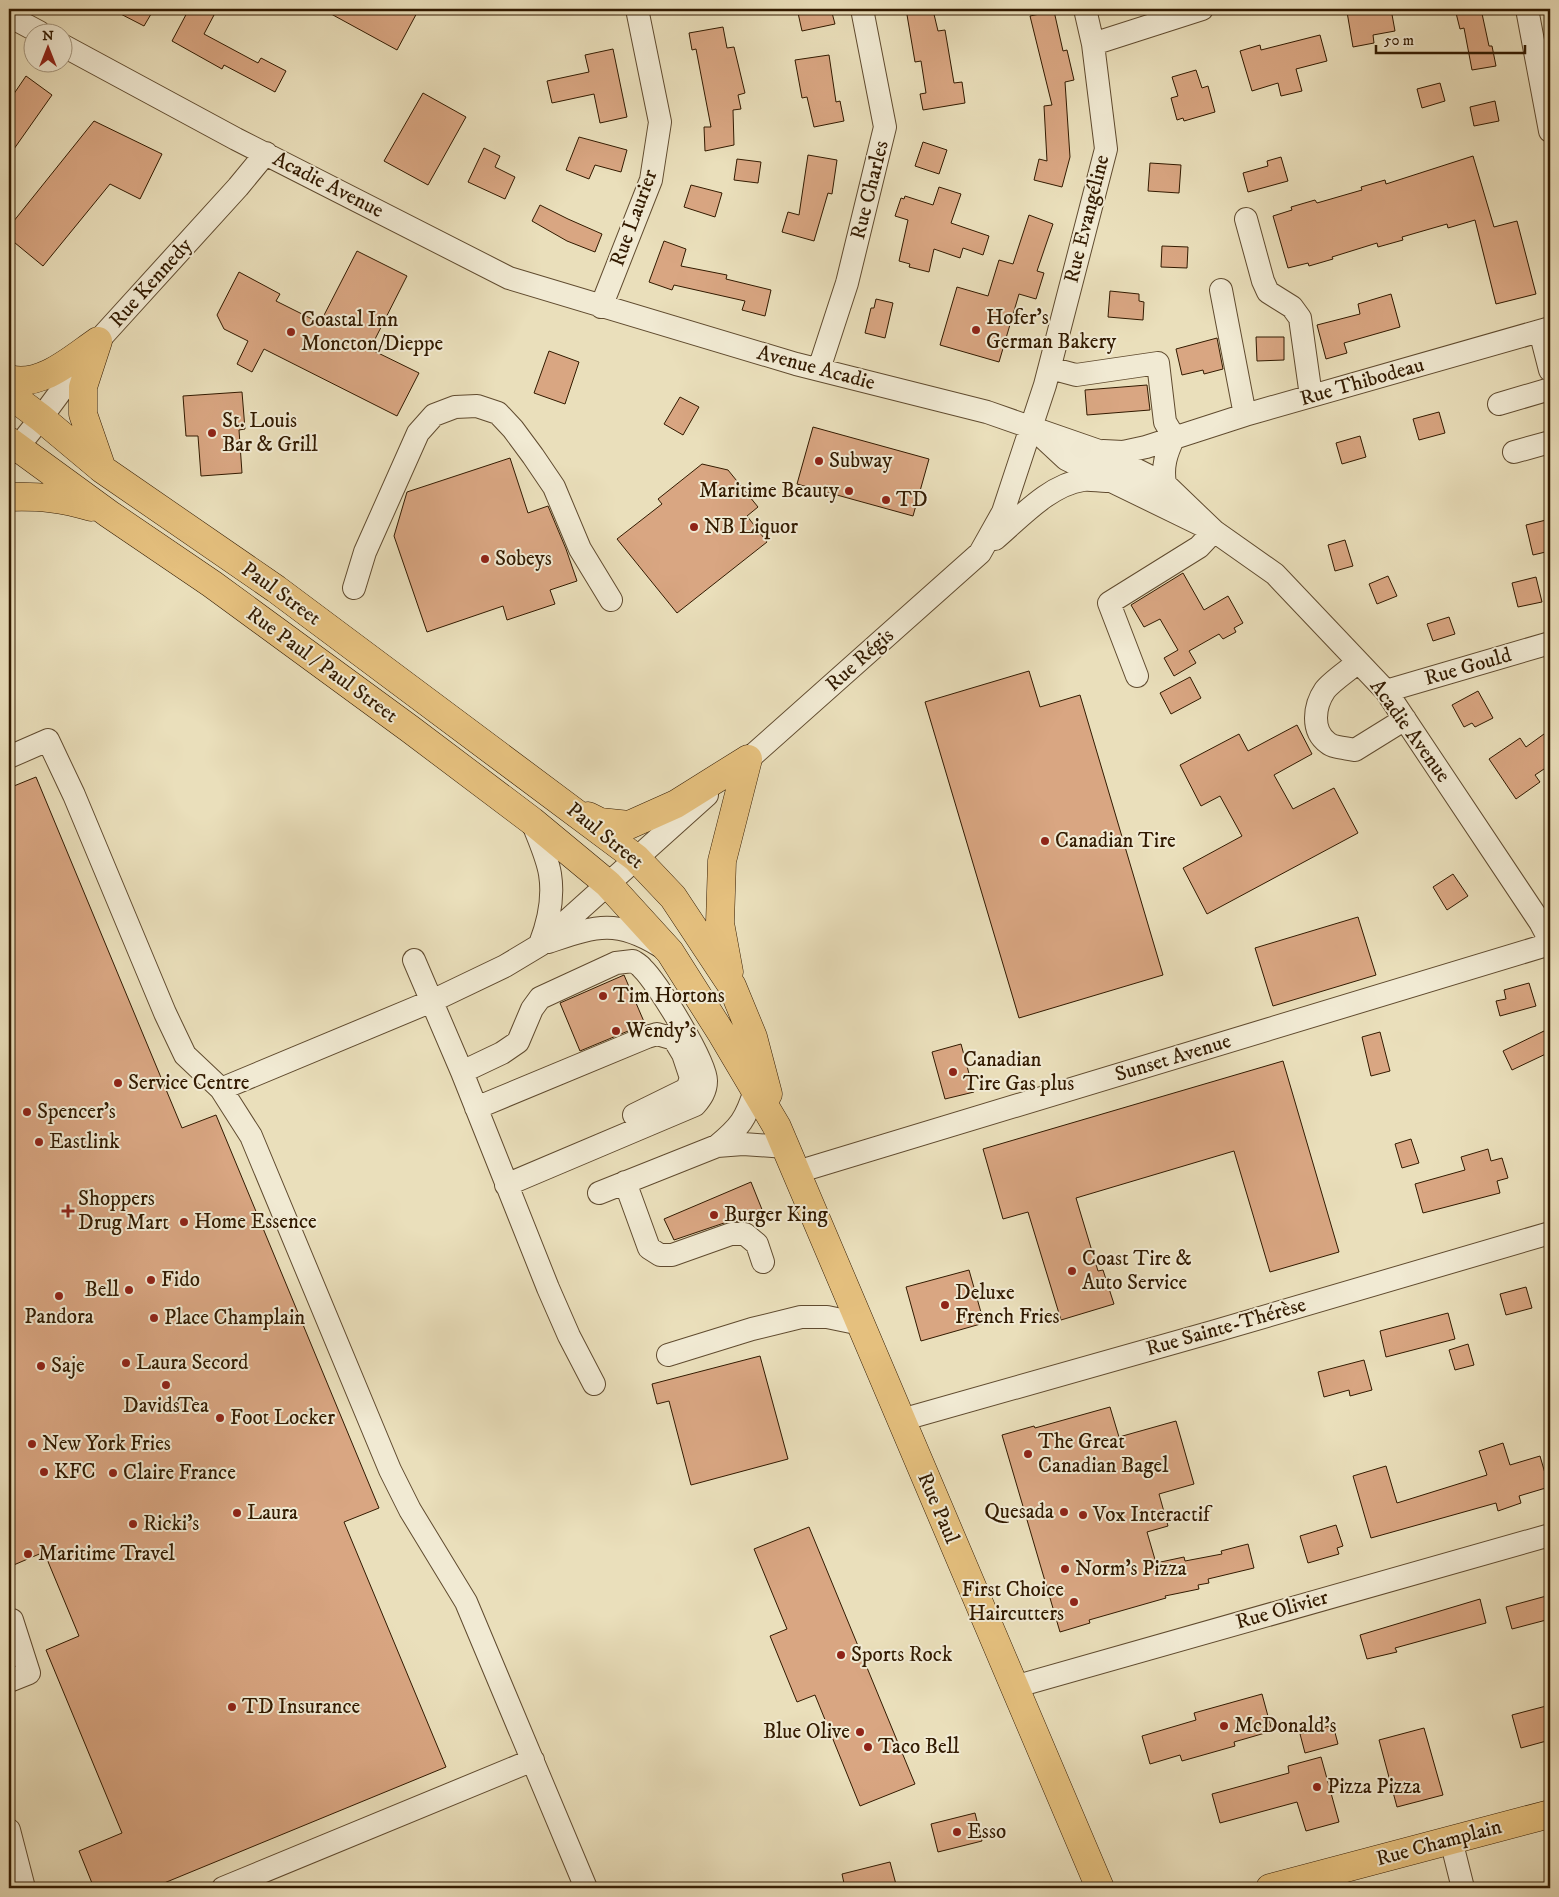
<svg xmlns="http://www.w3.org/2000/svg" width="1559" height="1897" viewBox="0 0 1559 1897" font-family="'IM FELL DW Pica',serif">
<style>
.building{fill:#d9a682;stroke:#321a00}
.lines{fill:none;stroke-linecap:round;stroke-linejoin:round}
.minor-casing{stroke:#604b2f;stroke-width:24}
.major-casing{stroke:#321a00;stroke-width:29}
.minor{stroke:#f1ead3;stroke-width:22}
.major{stroke:#e5c07e;stroke-width:28}
.poi-dot{fill:#8f2418;stroke:#f1ead3;stroke-width:2}
.labels{text-anchor:middle;dominant-baseline:central;stroke-width:4;stroke-linejoin:round;paint-order:stroke}
.street-label{font-size:21px;fill:#321a00;stroke:#f1ead3}
.poi-label{font-size:21px;fill:#321a00;stroke:#f1ead3;text-anchor:start}
</style>
<rect width="100%" height="100%" fill="#eadfbb"/>
<filter id="stains"><feTurbulence type="fractalNoise" baseFrequency=".004" numOctaves="4"/><feColorMatrix values="0 0 0 0 .2 0 0 0 0 .09 0 0 0 0 .02 0 0 0 .5 -.17"/></filter>
<radialGradient id="worn" r=".72"><stop offset=".6" stop-color="#630" stop-opacity="0"/><stop offset="1" stop-color="#630" stop-opacity=".3"/></radialGradient>
<path class="building" d="M111 9H154L144 26Z
M189 9H201L214 15 204 34 258 63 261 58 286 71 275 92 224 65 222 69 172 41Z
M322 9H419L397 50Z
M817 9H831L835 24 802 31 798 13Z
M906 9 933 10 938 31 945 30 954 83 962 82 965 103 923 110 920 94 926 93 921 61 915 62Z
M1368 9H1391L1395 31 1373 35 1374 43 1353 47 1347 12Z
M1455 9H1481L1489 46H1492L1496 66 1472 70 1464 28 1460 29Z
M1054 11 1063 51 1067 50 1074 80 1065 82 1070 157 1062 187 1034 180 1039 159 1047 161 1044 106 1052 105 1030 16Z
M723 27 727 48 734 47 745 93 738 95 741 109 733 110 734 145 705 151 704 127H711L696 49 692 50 689 33Z
M1320 35 1327 61 1296 69 1302 91 1281 96 1278 83 1252 91 1240 51 1260 45 1261 50Z
M613 49 627 117 600 123 594 94 552 103 547 81 589 72 585 55Z
M829 55 836 102 840 101 844 121 814 127 807 97 802 98 795 60Z
M1196 70 1202 88 1208 86 1215 112 1184 121 1183 118 1177 120 1171 98 1178 96 1172 77Z
M26 76 52 95 9 156V101Z
M1440 83 1445 101 1422 108 1417 89Z
M423 93 466 117 428 185 384 161Z
M1495 101 1499 121 1474 126 1470 107Z
M94 121 162 154 140 199 110 184 43 266 9 238V227Z
M579 137 627 150 621 172 595 165 589 179 566 170Z
M923 142 947 150 939 174 915 166Z
M484 148 500 156 495 167 515 177 505 199 468 182Z
M808 155 837 160 832 194 828 193 814 241 782 232 788 212 799 215Z
M1473 156 1494 227 1517 221 1536 294 1496 304 1475 220 1448 228 1447 224 1402 237 1403 240 1378 247 1377 243 1332 257 1333 259 1309 266 1308 263 1288 268 1273 216 1292 210 1291 207 1315 200 1317 203 1362 190 1361 187 1385 180 1386 184Z
M1281 157 1288 181 1248 192 1243 173 1268 166 1267 161Z
M737 159 761 162 758 183 734 180Z
M1150 163 1181 165 1179 193 1148 191Z
M691 185 722 193 715 217 684 207Z
M939 187 961 194 951 223 989 236 983 255 963 248 960 258 934 249 929 272 909 267 910 264 899 261 908 220 895 216 901 198 904 199 905 196 933 205Z
M540 205 568 219 602 234 595 252 567 241 532 221Z
M1029 215 1053 224 1037 271 1044 273 1036 299 1019 294 999 362 940 345 957 287 988 296 999 260 1013 264Z
M664 241 686 249 681 266 727 275 726 279 771 290 765 316 742 310 745 301 674 285 672 290 649 282Z
M1162 246 1188 247 1187 268 1161 267Z
M357 251 407 276 370 349 419 373 397 416 264 349 252 372 237 364 248 341 224 329 217 315 239 272 280 294 276 301 320 323Z
M1110 291 1139 294V301L1144 302 1143 320 1108 317Z
M1391 294 1400 327 1344 343 1347 353 1326 359 1317 325 1360 314 1358 304Z
M876 299 893 303 885 338 865 333 871 308H874Z
M1256 337H1284V360L1257 361Z
M1217 338 1223 369 1204 374 1203 370 1182 375 1176 349Z
M549 351 579 362 565 404 534 393Z
M1147 385 1150 410 1087 415 1085 390Z
M242 392 245 429 239 430 242 473 201 476 198 436H186L183 396Z
M680 397 699 407 683 435 664 424Z
M1439 412 1445 433 1419 440 1413 419Z
M813 427 929 459 913 516 797 484Z
M1360 436 1366 457 1342 464 1336 443Z
M510 458 528 513 548 506 566 549 577 581 550 590 555 604 507 620 503 606 427 632 394 536 407 492Z
M702 464 728 470 758 507 747 516 767 542 677 613 617 539 662 504 658 499Z
M1550 519V551L1533 555 1526 525Z
M1345 540 1353 566 1335 571 1328 545Z
M1183 573 1204 610 1228 596 1243 623 1234 628 1236 632 1223 639 1219 634 1189 651 1196 663 1174 676 1164 658 1178 650 1160 619 1144 627 1131 605Z
M1388 576 1397 596 1377 604 1369 584Z
M1536 577 1542 602 1518 607 1512 583Z
M1449 617 1455 634 1433 641 1427 624Z
M1029 671 1040 707 1080 695 1163 975 1019 1018 925 702Z
M1190 677 1201 698 1171 714 1160 693Z
M1478 691 1493 718 1475 727 1472 723 1464 727 1452 705Z
M1297 725 1312 754 1274 775 1293 809 1334 788 1358 833 1207 914 1183 868 1242 836 1220 796 1201 806 1180 765 1239 734 1248 751Z
M1544 734 1550 743V765L1535 775 1540 782 1516 799 1489 759 1520 738 1526 747Z
M36 777 182 1128 216 1115 379 1508 344 1522 446 1767 152 1888H94L79 1851 122 1833 46 1650 79 1636 44 1552 9 1567V788Z
M1453 874 1468 896 1447 910 1433 887Z
M1358 917 1376 975 1273 1006 1255 948Z
M624 975 645 1024 580 1051 560 1003Z
M1529 983 1536 1006 1500 1016 1496 1001 1506 999 1504 990Z
M1544 1031 1550 1044V1052L1512 1070 1503 1051Z
M1380 1032 1390 1071 1371 1076 1362 1037Z
M961 1044 974 1092 945 1099 932 1052Z
M1283 1061 1339 1252 1270 1272 1234 1151 1076 1198 1098 1271 1103 1270 1114 1304 1061 1320 1028 1212 1003 1219 983 1149Z
M1411 1139 1419 1163 1402 1168 1395 1144Z
M1488 1149 1491 1161 1502 1158 1508 1178 1497 1181 1500 1193 1423 1213 1415 1184 1465 1170 1461 1157Z
M751 1182 763 1212 742 1221 727 1222 674 1240 664 1219Z
M969 1270 984 1323 921 1341 906 1287Z
M1526 1287 1532 1308 1506 1315 1500 1294Z
M1448 1313 1455 1339 1386 1357 1380 1331Z
M1468 1344 1474 1365 1455 1370 1449 1350Z
M760 1356 788 1459 691 1485 669 1401 657 1404 652 1384Z
M1364 1360 1372 1390 1350 1396 1349 1390 1324 1397 1318 1372Z
M1110 1407 1119 1437 1176 1421 1194 1484 1159 1494 1168 1526 1147 1532 1156 1563 1184 1557 1185 1561 1222 1554 1221 1551 1248 1544 1254 1568 1208 1579 1209 1583 1198 1585 1199 1589 1165 1596 1166 1598 1089 1620 1090 1623 1060 1632 1002 1435 1034 1426 1035 1428Z
M1503 1443 1510 1465 1540 1456 1549 1487 1519 1496 1521 1503 1498 1511 1496 1503 1371 1538 1353 1476 1386 1466 1397 1503 1487 1475 1479 1451Z
M1336 1525 1343 1546 1337 1548 1339 1554 1308 1563 1300 1536Z
M809 1527 915 1784 860 1806 815 1695 797 1702 770 1636 787 1629 754 1549Z
M1550 1595V1619L1512 1629 1506 1607Z
M1480 1599 1486 1623 1395 1648 1397 1652 1367 1659 1360 1635Z
M1262 1694 1272 1731 1234 1742 1235 1746 1182 1761 1180 1755 1150 1764 1142 1736 1196 1720 1194 1713Z
M1550 1705V1740L1521 1748 1512 1715Z
M1333 1725 1338 1744 1305 1753 1300 1734Z
M1424 1728 1443 1795 1397 1807 1379 1740Z
M1321 1757 1339 1822 1306 1831 1297 1802 1220 1823 1212 1794 1289 1773 1288 1766Z
M975 1813 982 1841 938 1852 931 1824Z
M890 1862 897 1888H845L842 1874Z"/>
<g class="lines">
<g class="minor-casing">
<path id="minor" d="M1527 9 1550 131
M9 16 39 32
M1093 44 1202 9
M62 45 236 139 509 278 796 364 987 412 1099 451 1165 484 1214 531
M1246 219 1263 281 1268 292 1292 307 1300 318 1311 396
M1221 290 1245 415
M601 307 651 180 660 122 637 9
M1540 331 1550 370
M1050 368 1076 375 1158 363 1165 422 1174 437
M819 369 847 283 885 127 862 9
M1499 404 1550 389
M1037 432 1066 459 1214 531 1275 574 1386 691 1540 922 1550 941
M1103 451 1123 452 1146 447 1245 415 1550 328
M1514 452 1550 442
M9 454 17 448 41 418 98 341 238 187 266 153
M1165 484C1162 466 1166 454 1174 437
M995 539C1020 518 1049 485 1083 480 1090 479 1099 481 1106 481
M354 588 365 552 418 433 434 415 455 407 477 406 498 413 513 429 533 456 554 487 580 549 611 600
M1358 662C1349 670 1332 681 1325 690 1314 706 1311 731 1328 743 1334 748 1347 748 1355 750L1405 719
M1137 676 1109 603 1199 547 1214 531
M1386 691 1550 643
M9 757 48 740 74 795 165 1013 185 1055 221 1089 251 1136 390 1470 410 1510 466 1602 586 1888
M735 771 980 553 1003 512 1045 385 1106 149 1093 44 1085 9
M532 821C538 838 547 856 550 874 554 899 549 921 540 944
M548 942C594 927 615 918 660 946
M414 960 462 1072 548 1288 569 1336 594 1384
M462 1072 502 1053 518 1042 532 1009 540 998 616 963 633 961C636 963 640 965 642 968 657 982 707 1063 706 1081 706 1091 701 1098 695 1105L506 1185
M221 1089 432 1001 505 966 540 945 707 795
M476 1108 647 1037 657 1034 674 1039 683 1054 691 1078 687 1089 634 1115
M717 1146C740 1127 746 1119 755 1090
M797 1172 1550 944
M625 1182 649 1248 660 1255H672L731 1234H745L757 1244 763 1262
M599 1193 717 1146 743 1144 786 1147
M668 1355 752 1329 801 1317H827L861 1324
M901 1420 1212 1332 1550 1233
M9 1621 12 1620 29 1673 9 1681
M1014 1687 1550 1535
M9 1830 24 1888
M1451 1840 1463 1888
M223 1888 533 1760"/>
</g>
<g class="major-casing">
<path id="major" d="M98 341 83 387V414L102 469
M9 379C41 388 73 358 98 341
M9 394 41 418 102 469 276 589 636 858 673 897 732 986 753 1037 768 1094
M9 441 109 514 212 584 410 729 532 821 608 884 670 952 722 1034 777 1127 1100 1888
M9 497C40 496 62 498 91 507
M588 816 600 822 629 825 676 804 748 759
M729 972 720 923 722 861 748 759
M1270 1888 1550 1814"/>
</g>
<use href="#minor" class="minor"/>
<use href="#major" class="major"/>
</g>
<g class="poi-dot">
<circle cx="976" cy="330" r="5"/>
<circle cx="291" cy="332" r="5"/>
<circle cx="212" cy="433" r="5"/>
<circle cx="819" cy="461" r="5"/>
<circle cx="849" cy="491" r="5"/>
<circle cx="886" cy="500" r="5"/>
<circle cx="694" cy="527" r="5"/>
<circle cx="485" cy="559" r="5"/>
<circle cx="1045" cy="841" r="5"/>
<circle cx="603" cy="996" r="5"/>
<circle cx="616" cy="1031" r="5"/>
<circle cx="953" cy="1072" r="5"/>
<circle cx="118" cy="1083" r="5"/>
<circle cx="27" cy="1112" r="5"/>
<circle cx="39" cy="1142" r="5"/>
<path d="M65.5 1203.5h5v5h5v5h-5v5h-5v-5h-5v-5h5z"/>
<circle cx="714" cy="1215" r="5"/>
<circle cx="184" cy="1222" r="5"/>
<circle cx="1072" cy="1271" r="5"/>
<circle cx="151" cy="1280" r="5"/>
<circle cx="129" cy="1290" r="5"/>
<circle cx="59" cy="1296" r="5"/>
<circle cx="945" cy="1305" r="5"/>
<circle cx="154" cy="1318" r="5"/>
<circle cx="126" cy="1363" r="5"/>
<circle cx="41" cy="1366" r="5"/>
<circle cx="166" cy="1385" r="5"/>
<circle cx="220" cy="1418" r="5"/>
<circle cx="32" cy="1444" r="5"/>
<circle cx="1028" cy="1454" r="5"/>
<circle cx="44" cy="1472" r="5"/>
<circle cx="113" cy="1473" r="5"/>
<circle cx="1064" cy="1512" r="5"/>
<circle cx="237" cy="1513" r="5"/>
<circle cx="1083" cy="1515" r="5"/>
<circle cx="133" cy="1524" r="5"/>
<circle cx="28" cy="1554" r="5"/>
<circle cx="1065" cy="1569" r="5"/>
<circle cx="1074" cy="1602" r="5"/>
<circle cx="841" cy="1655" r="5"/>
<circle cx="232" cy="1707" r="5"/>
<circle cx="1224" cy="1726" r="5"/>
<circle cx="860" cy="1732" r="5"/>
<circle cx="868" cy="1747" r="5"/>
<circle cx="1317" cy="1787" r="5"/>
<circle cx="957" cy="1832" r="5"/>
</g>
<g class="labels">
<g class="street-label">
<text transform="translate(328 185) rotate(27)">Acadie Avenue</text>
<text transform="translate(870 190) rotate(-76)">Rue Charles</text>
<text transform="translate(634 218) rotate(-70)">Rue Laurier</text>
<text transform="translate(1087 219) rotate(-76)">Rue Evangéline</text>
<text transform="translate(151 283) rotate(-48)">Rue Kennedy</text>
<text transform="translate(816 368) rotate(15)">Avenue Acadie</text>
<text transform="translate(1362 382) rotate(-16)">Rue Thibodeau</text>
<text transform="translate(281 594) rotate(36)">Paul Street</text>
<text transform="translate(860 660) rotate(-42)">Rue Régis</text>
<text transform="translate(322 665) rotate(36)">Rue Paul / Paul Street</text>
<text transform="translate(1468 667) rotate(-16)">Rue Gould</text>
<text transform="translate(1410 731) rotate(54)">Acadie Avenue</text>
<text transform="translate(605 836) rotate(39)">Paul Street</text>
<text transform="translate(1173 1058) rotate(-17)">Sunset Avenue</text>
<text transform="translate(1226 1327) rotate(-16)">Rue Sainte-Thérèse</text>
<text transform="translate(938 1508) rotate(67)">Rue Paul</text>
<text transform="translate(1282 1610) rotate(-16)">Rue Olivier</text>
<text transform="translate(1439 1843) rotate(-15)">Rue Champlain</text>
</g>
<g class="poi-label">
<text x="986" y="318">Hofer's<tspan x="986" dy="24">German Bakery</tspan></text>
<text x="301" y="320">Coastal Inn<tspan x="301" dy="24">Moncton/Dieppe</tspan></text>
<text x="222" y="421">St. Louis<tspan x="222" dy="24">Bar &amp; Grill</tspan></text>
<text x="829" y="461">Subway</text>
<text x="839" y="491" text-anchor="end">Maritime Beauty</text>
<text x="896" y="500">TD</text>
<text x="704" y="527">NB Liquor</text>
<text x="495" y="559">Sobeys</text>
<text x="1055" y="841">Canadian Tire</text>
<text x="613" y="996">Tim Hortons</text>
<text x="626" y="1031">Wendy's</text>
<text x="963" y="1060">Canadian<tspan x="963" dy="24">Tire Gas plus</tspan></text>
<text x="128" y="1083">Service Centre</text>
<text x="37" y="1112">Spencer's</text>
<text x="49" y="1142">Eastlink</text>
<text x="78" y="1199">Shoppers<tspan x="78" dy="24">Drug Mart</tspan></text>
<text x="724" y="1215">Burger King</text>
<text x="194" y="1222">Home Essence</text>
<text x="1082" y="1259">Coast Tire &amp;<tspan x="1082" dy="24">Auto Service</tspan></text>
<text x="161" y="1280">Fido</text>
<text x="119" y="1290" text-anchor="end">Bell</text>
<text x="955" y="1293">Deluxe<tspan x="955" dy="24">French Fries</tspan></text>
<text x="59" y="1317" text-anchor="middle">Pandora</text>
<text x="164" y="1318">Place Champlain</text>
<text x="136" y="1363">Laura Secord</text>
<text x="51" y="1366">Saje</text>
<text x="166" y="1406" text-anchor="middle">DavidsTea</text>
<text x="230" y="1418">Foot Locker</text>
<text x="1038" y="1442">The Great<tspan x="1038" dy="24">Canadian Bagel</tspan></text>
<text x="42" y="1444">New York Fries</text>
<text x="54" y="1472">KFC</text>
<text x="123" y="1473">Claire France</text>
<text x="1054" y="1512" text-anchor="end">Quesada</text>
<text x="247" y="1513">Laura</text>
<text x="1093" y="1515">Vox Interactif</text>
<text x="143" y="1524">Ricki's</text>
<text x="38" y="1554">Maritime Travel</text>
<text x="1075" y="1569">Norm's Pizza</text>
<text x="1064" y="1590" text-anchor="end">First Choice<tspan x="1064" dy="24">Haircutters</tspan></text>
<text x="851" y="1655">Sports Rock</text>
<text x="242" y="1707">TD Insurance</text>
<text x="1234" y="1726">McDonald's</text>
<text x="850" y="1732" text-anchor="end">Blue Olive</text>
<text x="878" y="1747">Taco Bell</text>
<text x="1327" y="1787">Pizza Pizza</text>
<text x="967" y="1832">Esso</text>
</g>
</g>
<rect width="1559" height="1897" fill="none" stroke="#eadfbb" stroke-width="30"/>
<rect x="10" y="10" width="1539" height="1877" fill="none" stroke="#321a00" stroke-width="2.5"/>
<rect x="15" y="15" width="1529" height="1867" fill="none" stroke="#321a00"/>
<g transform="translate(48 48)"><circle r="24" fill="#f1ead3" stroke="#a5977f"/>
<path d="M0-4L9 19L0 12L-9 19Z" fill="#8f2418"/>
<text y="-8" font-size="14" font-weight="bold" text-anchor="middle" fill="#321a00">N</text>
</g>
<path d="M1376 45v8h149v-8" fill="none" stroke="#321a00" stroke-width="2.5"/>
<text x="1384" y="45" font-size="15" fill="#321a00" stroke="#f1ead3" stroke-width="4" paint-order="stroke">50 m</text>
<rect width="100%" height="100%" filter="url(#stains)"/>
<rect width="100%" height="100%" fill="url(#worn)"/>
</svg>
